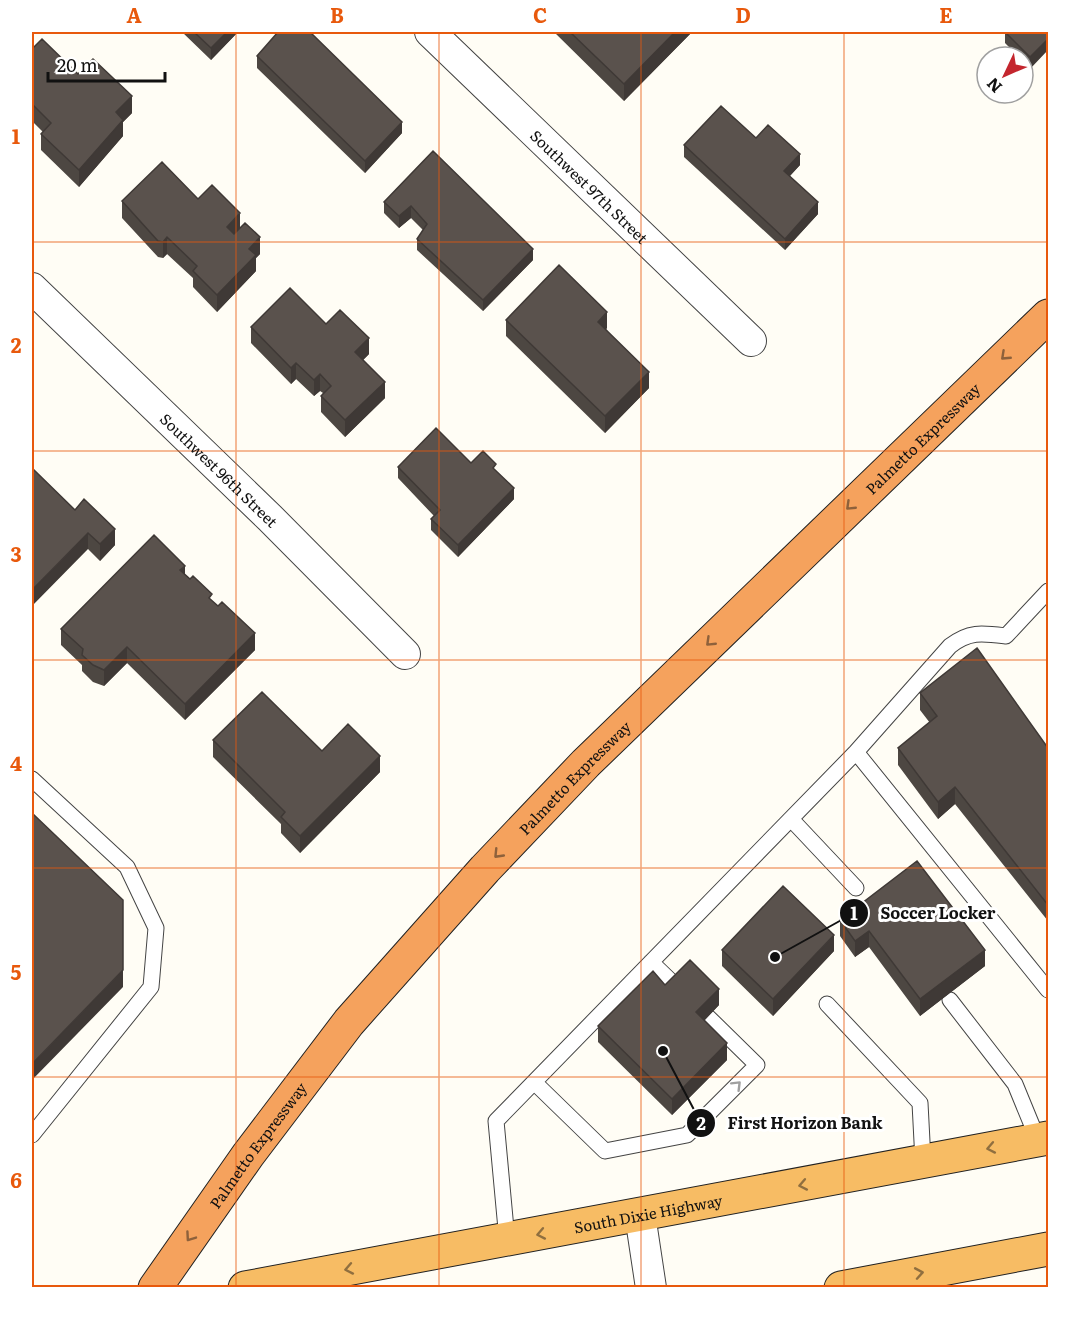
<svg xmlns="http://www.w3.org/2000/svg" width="1080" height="1319" viewBox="0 0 1080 1319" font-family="Literata,serif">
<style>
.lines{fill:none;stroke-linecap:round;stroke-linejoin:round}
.service-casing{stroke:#444;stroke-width:17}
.minor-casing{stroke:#444;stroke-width:32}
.trunk-casing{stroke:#222;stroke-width:35}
.motorway-casing{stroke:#222;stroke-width:35}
.service{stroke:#fff;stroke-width:15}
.minor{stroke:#fff;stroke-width:30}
.trunk{stroke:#f7bc64;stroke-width:33}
.motorway{stroke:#f5a25d;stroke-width:33}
.wall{fill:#4d4742}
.shaded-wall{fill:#3f3936}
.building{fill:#5a524d;stroke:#3f3936;stroke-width:1.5}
.oneway{stroke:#8e613b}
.oneway2{stroke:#a0a0a0}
.oneway3{stroke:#906f3f}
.grid{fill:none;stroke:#e8590c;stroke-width:1.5;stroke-opacity:0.55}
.labels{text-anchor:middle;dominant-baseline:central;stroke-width:6;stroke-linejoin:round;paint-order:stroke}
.street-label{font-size:15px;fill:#111;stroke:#fff}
.leader{fill:none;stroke:#111;stroke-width:2}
.callout-dot{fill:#111;stroke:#fff;stroke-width:2}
.mark-label{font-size:18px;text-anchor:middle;font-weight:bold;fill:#fff}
.callout-label{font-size:16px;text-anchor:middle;font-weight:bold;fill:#111;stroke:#fff;stroke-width:6;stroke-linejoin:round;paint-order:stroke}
.neatline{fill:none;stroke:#e8590c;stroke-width:2}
.grid-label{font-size:20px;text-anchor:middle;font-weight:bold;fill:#e8590c}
</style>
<rect width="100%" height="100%" fill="#fffdf5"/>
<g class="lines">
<g class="service-casing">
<path id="service" d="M856 752 1048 990
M32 779 127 867 156 928 151 987 32 1135
M791 819 856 888
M651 962 678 988
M950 1000 1015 1084 1038 1140
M827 1004 920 1103 923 1161
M534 1082 605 1151 687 1135 757 1065 708 1017
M507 1240 496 1121 856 752 950 646C969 631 982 633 1006 636L1048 591"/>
</g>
<g class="minor-casing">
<g id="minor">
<path id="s1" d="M430 32 751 341"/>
<path id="s2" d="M32 288 270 518 405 654"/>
<path d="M640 1215 651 1288"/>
</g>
</g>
<g class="trunk-casing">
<g id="trunk">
<path id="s3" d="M245 1288 1048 1138"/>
<path d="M841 1288 1048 1249"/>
</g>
</g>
<g class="motorway-casing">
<g id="motorway">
<path id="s4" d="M155 1288 248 1155 349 1022 485 869 586 763 1048 316"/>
</g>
</g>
<use href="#service" class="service"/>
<use href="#minor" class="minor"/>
<use href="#trunk" class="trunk"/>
<use href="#motorway" class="motorway"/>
</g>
<path class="wall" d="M182 32H238L211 60Z
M554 32H692L624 101Z
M1005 32H1048L1030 69 1023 61V57H1019L1005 43Z
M32 49 78 74 132 113 123 122V136L79 187 41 150V134L43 132 32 121Z
M257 56 402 133 365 173 257 68Z
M756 138 800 165 790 176 818 214 785 250 684 157V145Z
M433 151 533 260 483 311 417 250V239L423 230 411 218 399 228 384 213V202Z
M198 199 240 228 260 254 256 258V271L217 312 193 287V278L167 254 163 258 158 257 122 218V201Z
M506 320 607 328 606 329 649 388 605 433 506 336Z
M326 324 369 354 363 360 385 398 345 437 321 412V396L323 393 320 391 314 396 296 379 291 384 251 343V327Z
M471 463 496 471 514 499 458 557 431 530V519L434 516 398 478V467Z
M75 510 115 545 100 561 88 549Z
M185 575 212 601 255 650 185 720 127 663 104 686 93 682 82 671V665L61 645V629Z
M920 693 1048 748V921L955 804 938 819 898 765V748L930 723 920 710Z
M213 740 322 751 380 772 300 853 281 833V824L213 757Z
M840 920 985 966 920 1016 869 947 855 957 840 936Z
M722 950 834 951 773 1016 722 966Z
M665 985 719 1005 704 1021 727 1060 672 1115 598 1042V1026Z"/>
<path class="shaded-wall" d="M227 32H238L211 60V48Z
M675 32H692L624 101V84Z
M1048 39V50L1030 69V57Z
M132 96V113L123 122V136L79 187V170L116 112Z
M402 122V133L365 173V161Z
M800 154V165L784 182V171Z
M818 202V214L785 250V239Z
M411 206V218L399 228V216Z
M240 213V229L227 243V227Z
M167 237V254L163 258V242Z
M260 237V254L256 258V271L217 312V295L249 249Z
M533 249V260L483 311V300Z
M607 312V328L598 338V322Z
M369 338V354L355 368V352Z
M296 363V379L291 384V368Z
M649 372V388L605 433V416Z
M320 374V391L314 396V380Z
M385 382V398L345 437V420Z
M514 488V499L458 557V545Z
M115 529V545L100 561V544Z
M88 533V549L32 606V590Z
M185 566V582L180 570Z
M255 633V650L185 720V704Z
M127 647V663L104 686V670Z
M380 756V772L300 853V836Z
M955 787V804L938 819V802Z
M869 931V947L855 957V941Z
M834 935V951L773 1016V999Z
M985 950V966L920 1016V999Z
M123 970V987L32 1080V1064Z
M719 989V1005L696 1029V1012Z
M727 1043V1060L672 1115V1099Z"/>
<path class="building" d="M194 32H227L211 48Z
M278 32H310L402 122 365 161 257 56Z
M570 32H675L624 84Z
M1005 32H1048V39L1030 57Z
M42 39 78 74 93 59 132 96 116 112 123 120 79 170 41 134 51 123 32 104V49Z
M721 106 756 138 768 125 800 154 784 171 818 202 785 239 684 145Z
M433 151 533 249 483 300 417 239 427 224 411 206 399 216 384 202Z
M162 162 198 199 212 185 240 213 227 227 234 234 245 223 260 237 249 249 256 255 217 295 193 271 197 266 167 237 163 242 158 241 122 201Z
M559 265 607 312 598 322 649 372 605 416 506 320Z
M290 288 326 324 340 310 369 338 355 352 385 382 345 420 321 396 331 386 320 374 314 380 296 363 291 368 251 327Z
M436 428 471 463 483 451 496 464 493 468 514 488 458 545 431 519 440 510 398 467Z
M32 468 75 510 84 499 115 529 100 544 88 533 32 590Z
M154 535 185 566 180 570 190 579 193 576 212 594 209 598 218 606 222 602 255 633 185 704 127 647 104 670 93 665 82 655 83 649 61 629Z
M977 648 1048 748V905L955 787 938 802 898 748 937 716 920 693Z
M262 692 322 751 348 724 380 756 300 836 281 817 285 812 213 740Z
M32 813 123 900V970L32 1064Z
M917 861 985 950 920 999 869 931 855 941 840 920Z
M783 886 834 935 773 999 722 950Z
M690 960 719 989 696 1012 727 1043 672 1099 598 1026 653 971 665 985Z"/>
<defs><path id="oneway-chevron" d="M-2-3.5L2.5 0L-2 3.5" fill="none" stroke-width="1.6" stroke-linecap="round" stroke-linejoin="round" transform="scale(1.5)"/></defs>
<g class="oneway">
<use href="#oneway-chevron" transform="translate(1005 356) rotate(137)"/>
<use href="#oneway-chevron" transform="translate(850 506) rotate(136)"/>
<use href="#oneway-chevron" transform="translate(710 642) rotate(136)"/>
<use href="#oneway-chevron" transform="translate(498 854) rotate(134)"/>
<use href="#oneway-chevron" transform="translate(190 1237) rotate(125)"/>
</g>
<use class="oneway2" href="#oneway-chevron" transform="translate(737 1085) rotate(-45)"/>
<g class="oneway3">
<use href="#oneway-chevron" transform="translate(991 1148) rotate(169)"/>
<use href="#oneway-chevron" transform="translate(803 1185) rotate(169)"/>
<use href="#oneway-chevron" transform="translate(541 1234) rotate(169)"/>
<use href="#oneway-chevron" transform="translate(349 1269) rotate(169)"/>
<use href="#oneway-chevron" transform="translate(919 1273) rotate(-10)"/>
</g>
<path class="grid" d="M236 32V1288M439 32V1288M641 32V1288M844 32V1288M32 242H1048M32 451H1048M32 660H1048M32 868H1048M32 1077H1048"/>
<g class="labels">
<g class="street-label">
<text stroke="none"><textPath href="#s1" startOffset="222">Southwest 97th Street</textPath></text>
<text stroke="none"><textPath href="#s4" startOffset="1148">Palmetto Expressway</textPath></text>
<text stroke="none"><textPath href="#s2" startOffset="261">Southwest 96th Street</textPath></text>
<text stroke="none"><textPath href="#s4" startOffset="662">Palmetto Expressway</textPath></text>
<text stroke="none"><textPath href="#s4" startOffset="176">Palmetto Expressway</textPath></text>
<text stroke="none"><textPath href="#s3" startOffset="410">South Dixie Highway</textPath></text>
</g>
</g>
<path class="leader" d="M775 957L854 913M663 1051L701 1123"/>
<g class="callout-dot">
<circle cx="775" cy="957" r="6"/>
<circle cx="663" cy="1051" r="6"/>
<circle cx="854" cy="913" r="15"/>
<circle cx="701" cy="1123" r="15"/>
</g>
<g class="mark-label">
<text x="854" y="920">1</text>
<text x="701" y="1130">2</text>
</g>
<g class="callout-label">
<text x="938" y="919">Soccer Locker</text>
<text x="805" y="1129">First Horizon Bank</text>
</g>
<rect width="1080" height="1319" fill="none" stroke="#ffffff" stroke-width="66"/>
<g transform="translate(1005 75) rotate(226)"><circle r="28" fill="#ffffff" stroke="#a0a0a0" stroke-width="1.5"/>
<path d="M0-4.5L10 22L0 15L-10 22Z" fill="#c4262e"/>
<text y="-9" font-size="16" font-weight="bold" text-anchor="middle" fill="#111111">N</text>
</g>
<path d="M48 72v9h117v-9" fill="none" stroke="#111111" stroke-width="3"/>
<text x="57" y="72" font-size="18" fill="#111111" stroke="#ffffff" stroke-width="4.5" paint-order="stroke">20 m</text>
<rect x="33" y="33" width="1014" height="1253" class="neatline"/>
<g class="grid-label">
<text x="134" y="23">A</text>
<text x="337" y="23">B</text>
<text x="540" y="23">C</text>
<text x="743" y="23">D</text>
<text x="946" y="23">E</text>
<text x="16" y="144">1</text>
<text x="16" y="353">2</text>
<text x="16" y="562">3</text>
<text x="16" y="771">4</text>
<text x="16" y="980">5</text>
<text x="16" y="1188">6</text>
</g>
</svg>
